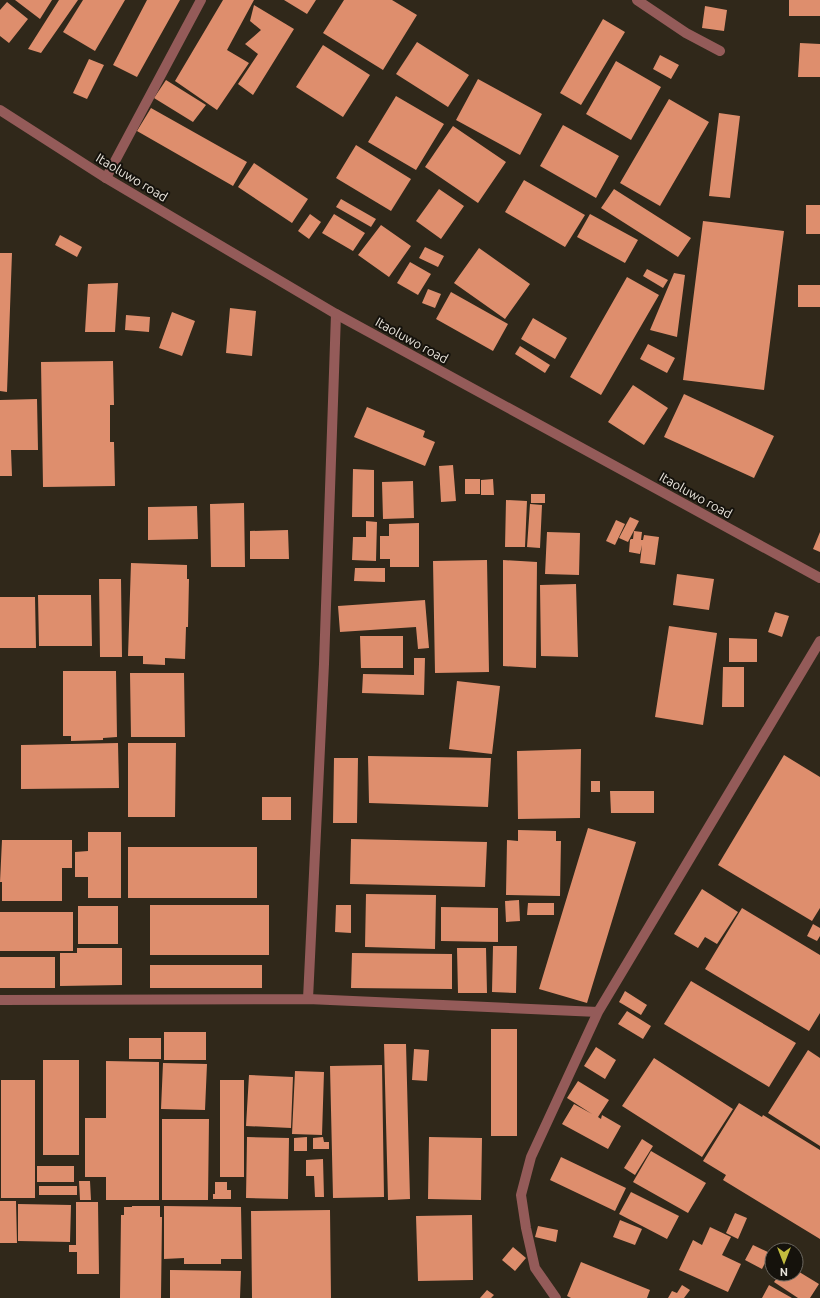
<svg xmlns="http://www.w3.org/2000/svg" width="820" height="1298" viewBox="0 0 820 1298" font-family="Ubuntu,sans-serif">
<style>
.building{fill:#de8e6d}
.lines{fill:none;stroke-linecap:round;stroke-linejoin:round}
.minor{stroke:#945b59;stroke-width:10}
.tertiary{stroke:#945b59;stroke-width:10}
.labels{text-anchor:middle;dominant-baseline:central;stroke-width:4;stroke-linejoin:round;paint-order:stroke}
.street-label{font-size:13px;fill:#e9e4db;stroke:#15120c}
</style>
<rect width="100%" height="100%" fill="#30281a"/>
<path class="building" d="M15 0H52L40 19Z
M59 0H78L41 53 28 49Z
M83 0H125L95 51 63 32Z
M147 0H180L137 77 113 65Z
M223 0H254L227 50 249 63 217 110 175 81Z
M284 0H316L307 14Z
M344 0H392L417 15 383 70 323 33Z
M789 0H820V16H789Z
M7 2 28 19 9 43 0 36V10Z
M254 5 294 29 253 95 238 84 258 54 245 44 261 30 250 21Z
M705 6 727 10 724 31 702 28Z
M603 19 625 32 581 105 560 93Z
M417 42 469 75 448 107 396 74Z
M800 43 820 44V77H798Z
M323 45 370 75 343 117 296 87Z
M660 55 679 65 671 79 653 69Z
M89 59 104 65 87 99 73 93Z
M616 61 661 87 631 140 586 114Z
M478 79 542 114 520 155 456 120Z
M166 80 206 105 193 122 154 98Z
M396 96 444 124 416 170 368 142Z
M669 99 709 122 660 206 620 183Z
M151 108 247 162 233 186 137 131Z
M719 113 740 116 730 198 709 196Z
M563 125 619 156 596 198 540 166Z
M453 126 506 162 478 203 425 167Z
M356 145 411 179 391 211 336 178Z
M254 163 308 199 292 223 238 187Z
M524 180 585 215 565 247 505 212Z
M439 189 464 206 441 239 416 221Z
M614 189 691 238 678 257 601 208Z
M341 199 376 219 371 227 336 207Z
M806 205H820V234H806Z
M310 214 321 222 309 239 298 231Z
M334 214 365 233 353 251 322 233Z
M590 214 638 240 625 263 577 237Z
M703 221 784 231 764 390 683 380Z
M381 225 411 246 389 277 358 255Z
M60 235 82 247 77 257 55 245Z
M425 247 444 256 438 267 419 258Z
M479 248 530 284 505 319 454 283Z
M0 253H12L7 392 0 391Z
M410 262 431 274 418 295 397 283Z
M647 269 668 280 663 288 643 276Z
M674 273 685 275 677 337 650 330Z
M627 277 659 295 601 395 570 377Z
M118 283 115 332H85L88 284Z
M798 285H820V307H798Z
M428 289 441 294 435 308 422 303Z
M451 292 508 324 493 351 436 319Z
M230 308 256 311 252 356 226 353Z
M172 312 195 321 182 356 159 348Z
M126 315 150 317 149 332 125 330Z
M533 318 567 338 555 359 521 339Z
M648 344 675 358 667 373 640 359Z
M520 346 550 365 545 373 515 354Z
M113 361 114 405H110V442H114L115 486 43 487 41 362Z
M633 385 668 408 644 445 608 422Z
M684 394 774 436 754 478 664 437Z
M37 399 38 450H11L12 476H0V400Z
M367 407 425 431 423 437 435 442 425 466 354 437Z
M453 465 456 501 441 502 439 466Z
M353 469 374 470V517H352Z
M465 479H480V494H465Z
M493 479 494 495H481V480Z
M413 481 414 518 383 519 382 482Z
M531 494H545V503H531Z
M506 500 527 501 525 547H505Z
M244 503 245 567H211L210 504Z
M530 504 542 505 540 548 527 547Z
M197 506 198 539 148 540V507Z
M630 517 639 521 628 542 619 538Z
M616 520 625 524 615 545 606 541Z
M366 521 377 522 376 561 352 560 353 537H366Z
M419 523V567H390V559H380V536H389V524Z
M288 530 289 559H250V531Z
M634 531 642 532 641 540H643L644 535 659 537 655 565 640 563 642 545 640 554 629 552 630 540 631 539H633Z
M547 532 580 533 579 575 545 574Z
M820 532V552L813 549Z
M487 560 489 672 435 673 433 561Z
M503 560 537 562 536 668 503 666Z
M131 563 187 565V579H189L188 627H186L185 659 165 658V665L143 664V656H128Z
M355 568H385V582L354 581Z
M677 574 714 579 709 610 673 605Z
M99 579H121L122 657H100Z
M576 584 578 657 541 656 540 585Z
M38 595H91L92 646H39Z
M0 597H35L36 648H0Z
M425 600 429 648 418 649 416 627 340 632 338 606Z
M775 612 789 616 782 637 768 632Z
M669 626 717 633 703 725 655 717Z
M360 636H403V668H361Z
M729 638 757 639V662H729Z
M414 658H425L424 695 362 693 363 674 414 675Z
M723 667H744V707H722Z
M63 671H116L117 737 103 738V740L71 741V736H63Z
M130 673H184L185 737H131Z
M457 681 500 686 492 754 449 749Z
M118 743 119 788 21 789V745Z
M128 743H176L175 817H128Z
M581 749 580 818 518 819 517 751Z
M784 755 820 777V908L812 921 718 865Z
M368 756 491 758 488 807 369 803Z
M334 758H358L357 823H333Z
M591 781H600V792H591Z
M610 791H654V813H611Z
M262 797H291V820H262Z
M588 828 636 842 587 1003 539 989Z
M518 830 556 831V841H561L560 896 506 895 507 840 518 841Z
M88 832H121V898H88V877H75V852L88 851Z
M351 839 487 842 485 887 350 884Z
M2 840H72V868H62V901H2V882H0Z
M128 847H257V898H128Z
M702 889 738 912 717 944 705 937 698 948 674 934Z
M366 894 436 895 435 949 365 947Z
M519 900 520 921 506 922 505 901Z
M528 903H554V915H527Z
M150 905H269V955H150Z
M336 905H351V933L335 932Z
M78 906H118V944H78Z
M441 907 498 908V942L441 941Z
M742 908 820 955V1013L809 1031 705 969Z
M0 912H73V951H0Z
M813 924 820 928V936L817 941 807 936Z
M493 946H517L516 993 492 992Z
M77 948H122V985L60 986V953H77Z
M457 948H486L487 993H458Z
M352 953 452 954V989L351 988Z
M0 957H55V988H0Z
M150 965H262V988H150Z
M691 981 796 1043 769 1087 664 1024Z
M625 991 647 1005 641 1015 619 1002Z
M627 1011 651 1026 643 1039 618 1024Z
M491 1029H517V1136H491Z
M164 1032H206V1060H164Z
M129 1038H161V1059H129Z
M384 1044H406L410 1199 388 1200Z
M596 1047 616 1060 605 1079 584 1066Z
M414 1049 429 1050 427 1081 412 1080Z
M808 1050 820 1058V1146L768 1113Z
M654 1058 733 1109 702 1157 622 1106Z
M43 1060H79V1155H43Z
M106 1061 159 1062V1200H106V1177H85V1118H106Z
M163 1063 207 1064 205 1110 161 1109Z
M382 1065 384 1197 333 1198 330 1066Z
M295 1071 324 1072 322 1135 292 1134Z
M249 1075 293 1077 291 1128 246 1126Z
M1 1080H35V1198H1Z
M220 1080H244V1177H220Z
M578 1081 609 1100 598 1117 601 1119 602 1115 621 1126 608 1149 562 1124 574 1104 592 1114 567 1098Z
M739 1103 762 1117 763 1115 820 1150V1239L723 1180 726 1175 703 1161Z
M162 1119H209L208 1200H162Z
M247 1137 289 1138 288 1199 246 1198Z
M307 1137V1151H294V1138Z
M323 1137 324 1142H329V1149H313V1138Z
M429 1137 482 1138 481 1200 428 1199Z
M642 1139 653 1146 635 1175 624 1168Z
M651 1151 706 1183 688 1213 633 1182Z
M561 1157 626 1188 615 1211 550 1180Z
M323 1159 324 1197H315L314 1176H306V1160Z
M37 1166H74V1182H37Z
M79 1181H90L91 1200H80Z
M215 1182H227V1190H231V1199H213V1194H215Z
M39 1186H77V1195H39Z
M631 1192 679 1216 667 1239 619 1214Z
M0 1201H16L17 1243H0Z
M76 1202H98L99 1274H77V1252H69V1245H76Z
M18 1204 71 1205 70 1242 18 1241Z
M132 1206H160V1217H162L161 1298H120L121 1215H124V1207H132Z
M164 1206 241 1207 242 1259H221V1264H184V1258L164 1259Z
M330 1210 331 1298H252L251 1211Z
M735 1213 747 1218 738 1239 726 1233Z
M472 1215 473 1280 418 1281 416 1216Z
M620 1220 642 1229 635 1245 613 1237Z
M538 1226 558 1230 556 1242 535 1237Z
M710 1227 731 1237 722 1255 741 1264 728 1292 679 1270 693 1240 702 1245Z
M753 1245 770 1253 762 1269 745 1260Z
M513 1247 526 1258 515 1271 502 1260Z
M581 1262 650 1290 647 1298H571L567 1296Z
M170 1270 241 1271 240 1298H170Z
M796 1270 819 1284 810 1298H798L774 1282 780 1274H796Z
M682 1285 690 1290 684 1298H668L672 1291 677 1293Z
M769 1285 792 1298H762Z
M487 1290 494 1295 491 1298H480Z"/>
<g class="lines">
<path class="minor" d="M637 0 686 33 720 51
M106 178 201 0
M308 999 324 664 336 314
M0 1000 308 999 598 1012
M556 1298 535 1268 526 1228 521 1195 531 1157 598 1012 820 641"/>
<path class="tertiary" d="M0 110 106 178 336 314 820 578"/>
</g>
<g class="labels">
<g class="street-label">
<text transform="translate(132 177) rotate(31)">Itaoluwo road</text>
<text transform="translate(412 340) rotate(29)">Itaoluwo road</text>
<text transform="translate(696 495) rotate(29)">Itaoluwo road</text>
</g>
</g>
<g transform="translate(784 1262) rotate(180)"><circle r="19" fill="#15120c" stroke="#6a665f"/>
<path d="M0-3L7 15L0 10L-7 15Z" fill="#c3bd3e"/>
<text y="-6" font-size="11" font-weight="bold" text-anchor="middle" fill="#e9e4db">N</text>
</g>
</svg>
